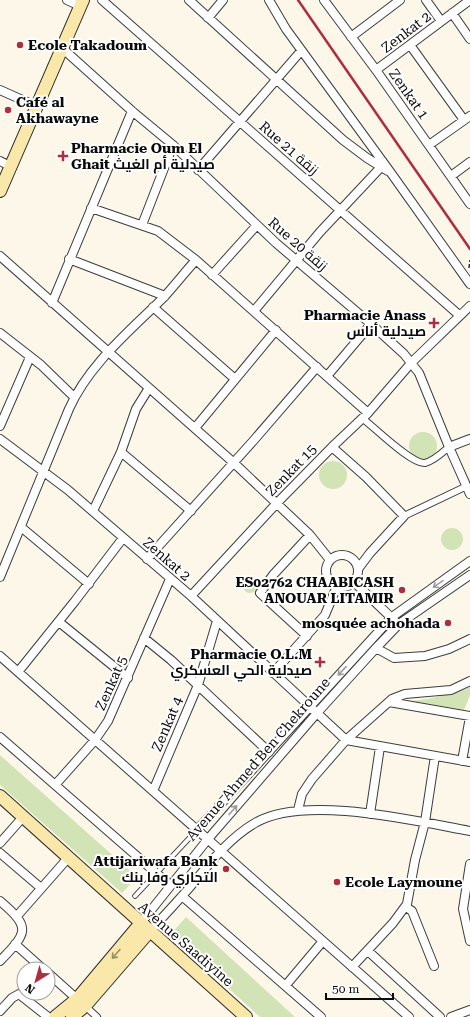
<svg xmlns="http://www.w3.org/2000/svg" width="470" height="1017" viewBox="0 0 470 1017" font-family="'Roboto Serif',Cairo,serif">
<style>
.green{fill:#d2e4b6}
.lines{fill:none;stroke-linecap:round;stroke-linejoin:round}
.service-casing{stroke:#3d3d3d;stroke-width:5.5}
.pedestrian-casing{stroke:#3d3d3d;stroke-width:8}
.minor-casing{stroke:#3d3d3d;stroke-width:10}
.secondary-casing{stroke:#2c2c2c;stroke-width:14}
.path{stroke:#2c2c2c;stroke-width:1.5;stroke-dasharray:4 2;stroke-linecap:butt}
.service{stroke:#fff;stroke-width:4}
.pedestrian{stroke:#fff;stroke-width:6}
.minor{stroke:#fff;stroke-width:8}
.secondary{stroke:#f9e8a9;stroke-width:12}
.rail{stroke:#ae2e40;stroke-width:2.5}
.oneway{stroke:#9d9d9d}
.oneway2{stroke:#998f69}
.poi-dot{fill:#ae2e40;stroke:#fff;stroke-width:1.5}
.labels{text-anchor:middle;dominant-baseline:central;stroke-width:4;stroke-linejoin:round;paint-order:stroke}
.street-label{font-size:14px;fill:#0a0a0a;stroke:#fff}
.poi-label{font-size:14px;font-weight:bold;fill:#0a0a0a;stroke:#fff;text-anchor:end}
</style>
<rect width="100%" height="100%" fill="#fdf7e9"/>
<path class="green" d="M409 446a14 14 0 1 1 28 0a14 14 0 1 1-28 0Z
M319 475a14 14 0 1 1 28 0a14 14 0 1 1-28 0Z
M441 539a11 11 0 1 1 22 0a11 11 0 1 1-22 0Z
M243 586a7 7 0 1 1 14 0a7 7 0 1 1-14 0Z
M470 685V695L464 710 411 701C433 699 450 694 470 685Z
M0 755 137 877 122 893 0 785Z
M186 917 295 1017H260L170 935Z"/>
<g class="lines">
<g class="service-casing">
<path id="service" d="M135 896 197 830"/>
</g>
<g class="pedestrian-casing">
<path id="pedestrian" d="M362 418C374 427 412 465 425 463 434 461 442 453 449 447
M404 516 467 486
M85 1006 97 1017"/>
</g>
<g class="minor-casing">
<path id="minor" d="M67 0 80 6
M102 0 459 315
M189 0 343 140 367 158 388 171
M269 0 286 29 391 173 470 284
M324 0 376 70 470 204
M426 0 441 21
M452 13 470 39
M208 18 223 0
M351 37 400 0
M410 45 464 120
M62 48 132 111 173 145 276 243 371 324 404 354 419 373 449 447 470 494
M376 70 470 0
M0 90 36 106
M429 145 470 116
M0 161 10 166
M198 170 301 51
M451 176 470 162
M91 208 158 231 196 260 368 413
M142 225 173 145
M0 256 234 463 310 535 330 560
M69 259 165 296
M212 275 257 225
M52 303 132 111
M153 307 235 379
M254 311 320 232 381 167
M0 333 41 365 74 397
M327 376 371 324
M0 426 30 357
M195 428 276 330
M0 439 68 490 191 596 346 740 470 762
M332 447 366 477 404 516 370 553 358 569
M449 447 470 439
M121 452 191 511
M93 511 121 452 136 409 149 388
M21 527 89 584
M326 571a16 16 0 1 1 32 0a16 16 0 1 1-32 0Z
M147 559 254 440 317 367
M0 577 69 409C89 364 130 331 164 297 175 285 185 272 196 260
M354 582 394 620
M191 596 277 503 332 447 368 413 412 362 470 306
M59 622 128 678
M307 636 260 593 273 575 310 535
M144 638 171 660 269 752
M376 648 394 658 425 656 449 649 470 639
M0 656 409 1017
M18 672 75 601 123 538
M273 673 325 615 337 586
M389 702 470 716
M0 737 170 885
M462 761 470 717
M55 785 95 740 108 721 170 579
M153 791 198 685 217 621
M298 810 302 794 312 779 346 740 392 699 405 694 451 690 470 681
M370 814 380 747
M197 830 392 617 470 561
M0 843 23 817
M0 853 41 888
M470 864 463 909 470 941
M182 896 321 1017
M0 901C32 928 27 933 0 961
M406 907 412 911 434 966
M17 916 68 858
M140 924 208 839 317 713 376 648 399 624 470 575
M149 932C163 917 177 902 190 887 209 864 229 838 255 823 304 794 415 821 470 831
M15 944 43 969
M368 951 440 1017
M352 967 393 923 407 904 415 860 425 822 435 756
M48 973 77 999
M286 985 323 941
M0 1011 12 998 19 994 48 1017
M451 1017 470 1010"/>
</g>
<g class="secondary-casing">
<path id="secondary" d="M0 191 83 0
M0 796 246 1017
M55 1017 77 999 140 924
M72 1017 85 1006 149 932"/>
</g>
<path class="path" d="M469 268 470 260"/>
<use href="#service" class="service"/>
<use href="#pedestrian" class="pedestrian"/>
<use href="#minor" class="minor"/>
<use href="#secondary" class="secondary"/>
<path class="rail" d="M298 0 470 249"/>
</g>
<defs><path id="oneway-shaft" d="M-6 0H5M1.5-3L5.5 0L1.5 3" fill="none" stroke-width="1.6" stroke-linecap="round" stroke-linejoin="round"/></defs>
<g class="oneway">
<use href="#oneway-shaft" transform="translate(438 584) rotate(145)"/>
<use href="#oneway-shaft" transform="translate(342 671) rotate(133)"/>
<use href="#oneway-shaft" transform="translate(233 810) rotate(-49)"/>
</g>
<use class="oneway2" href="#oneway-shaft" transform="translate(116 954) rotate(131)"/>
<g class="poi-dot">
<circle cx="20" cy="45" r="4"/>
<circle cx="8" cy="110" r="4"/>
<path d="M61 150h4v4h4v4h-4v4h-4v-4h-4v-4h4z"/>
<path d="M432 317h4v4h4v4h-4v4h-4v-4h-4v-4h4z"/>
<circle cx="402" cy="590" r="4"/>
<circle cx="448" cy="623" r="4"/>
<path d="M318 656h4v4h4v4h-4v4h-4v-4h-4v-4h4z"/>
<circle cx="226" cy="869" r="4"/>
<circle cx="337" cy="882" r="4"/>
</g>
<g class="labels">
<g class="street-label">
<text transform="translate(406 32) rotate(-37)">Zenkat 2</text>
<text transform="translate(409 94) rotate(55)">Zenkat 1</text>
<text transform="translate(289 148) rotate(41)">Rue 21 زنقة</text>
<text transform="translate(298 244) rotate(41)">Rue 20 زنقة</text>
<text transform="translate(291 470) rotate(-46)">Zenkat 15</text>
<text transform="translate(167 559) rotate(41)">Zenkat 2</text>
<text transform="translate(111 683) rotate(-66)">Zenkat 5</text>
<text transform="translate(167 724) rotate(-67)">Zenkat 4</text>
<text transform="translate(258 759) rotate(-49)">Avenue Ahmed Ben Chekroune</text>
<text transform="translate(186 944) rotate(41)">Avenue Saadiyine</text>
</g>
<g class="poi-label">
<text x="28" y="45" text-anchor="start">Ecole Takadoum</text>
<text x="16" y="102" text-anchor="start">Café al<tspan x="16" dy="16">Akhawayne</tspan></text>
<text x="71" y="148" text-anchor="start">Pharmacie Oum El<tspan x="71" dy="16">Ghait صيدلية أم الغيث</tspan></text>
<text x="426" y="315">Pharmacie Anass<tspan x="426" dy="16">صيدلية أناس</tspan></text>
<text x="394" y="582">ES02762 CHAABICASH<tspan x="394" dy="16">ANOUAR LITAMIR</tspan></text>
<text x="440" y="623">mosquée achohada</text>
<text x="312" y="654">Pharmacie O.L.M<tspan x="312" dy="16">صيدلية الحي العسكري</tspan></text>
<text x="218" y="861">Attijariwafa Bank<tspan x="218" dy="16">التجاري وفا بنك</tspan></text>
<text x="345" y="882" text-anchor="start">Ecole Laymoune</text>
</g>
</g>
<g transform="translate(36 981) rotate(217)"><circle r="19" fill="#ffffff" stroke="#9d9d9d"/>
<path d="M0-3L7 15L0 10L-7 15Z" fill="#ae2e40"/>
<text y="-6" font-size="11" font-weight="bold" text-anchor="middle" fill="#0a0a0a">N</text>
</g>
<path d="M326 993v6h67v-6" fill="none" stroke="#0a0a0a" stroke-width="2"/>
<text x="332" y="993" font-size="12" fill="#0a0a0a" stroke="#ffffff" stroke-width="3" paint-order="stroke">50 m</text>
</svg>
